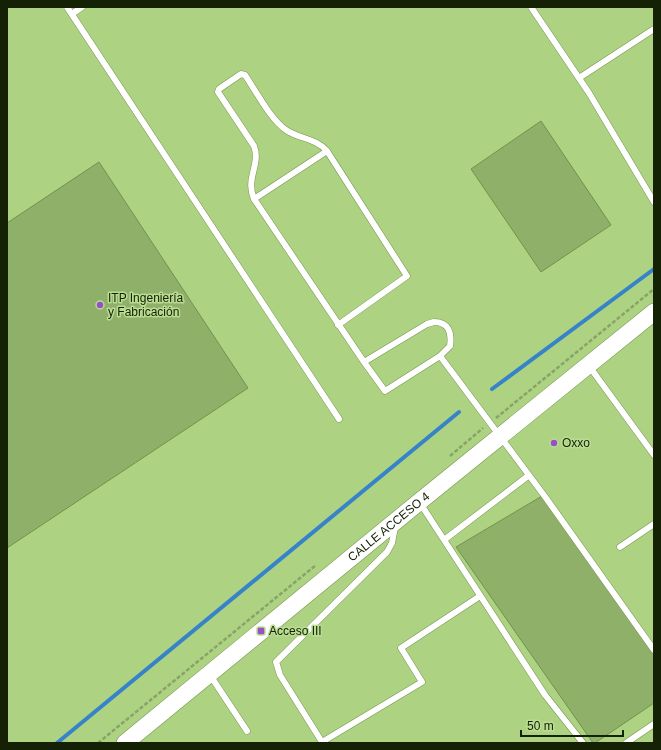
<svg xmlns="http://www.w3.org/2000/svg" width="661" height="750" viewBox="0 0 661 750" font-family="Helvetica,sans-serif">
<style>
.built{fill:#add382}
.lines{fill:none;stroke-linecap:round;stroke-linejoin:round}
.stream{stroke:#3783c9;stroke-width:4}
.building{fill:#8fb069;stroke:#72924b}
.lane-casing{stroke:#779650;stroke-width:7}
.secondary-casing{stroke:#779650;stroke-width:18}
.path{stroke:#87a367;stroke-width:2.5;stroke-dasharray:4 2;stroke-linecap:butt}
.lane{stroke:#fff;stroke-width:6}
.secondary{stroke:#fff;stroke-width:17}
.poi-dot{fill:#9551c5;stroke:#badd93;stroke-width:1.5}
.labels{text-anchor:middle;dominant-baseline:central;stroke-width:3;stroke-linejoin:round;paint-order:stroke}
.poi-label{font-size:12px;fill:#142104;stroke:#badd93;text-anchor:start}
.street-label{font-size:12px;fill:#142104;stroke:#badd93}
</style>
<rect width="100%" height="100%" fill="#badd93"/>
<path class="built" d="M7 7H654V743H7Z"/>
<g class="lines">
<path class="stream" d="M492 389 654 269
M57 743 459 412"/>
</g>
<path class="building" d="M541 121 611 225 541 272 471 169Z
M99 162 248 388 7 548V223Z
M542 496 654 653V703L595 743H593L456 547Z"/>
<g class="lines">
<g class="lane-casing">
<path id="lane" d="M67 7 339 419
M531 7 589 93 654 202
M72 14 82 7
M579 78 654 29
M254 199C245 178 261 165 254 146L218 92 219 89 241 74 245 75C256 91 270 119 286 130 299 139 316 138 327 151
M434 322C449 322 452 333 450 346L440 356 385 391 364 362 427 324Z
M338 325 407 276 327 151 254 199 364 362
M440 356 546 498 654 650
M589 366 654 455
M420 503 545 695 583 743
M395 527 392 543 387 552 276 662 280 675 322 742 422 682 401 648 480 596
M444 540 528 476
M620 547 654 524
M210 675 247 731
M626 743 654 724"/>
</g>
<g class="secondary-casing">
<g id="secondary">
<path id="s1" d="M125 743 419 502 654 312"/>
</g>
</g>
<path class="path" d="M496 418 654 289
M450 456 483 428
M98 743 316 565"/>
<use href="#lane" class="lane"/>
<use href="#secondary" class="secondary"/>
</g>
<g class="poi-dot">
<circle cx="100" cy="305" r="4"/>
<circle cx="554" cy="443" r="4"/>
<rect x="257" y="627" width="8" height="8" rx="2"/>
</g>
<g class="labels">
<g class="poi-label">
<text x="108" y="298">ITP Ingeniería<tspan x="108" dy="14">y Fabricación</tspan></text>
<text x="562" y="443">Oxxo</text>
<text x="269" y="631">Acceso III</text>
</g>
<g class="street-label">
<text stroke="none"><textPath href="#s1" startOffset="341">CALLE ACCESO 4</textPath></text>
</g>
</g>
<rect width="661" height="750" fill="none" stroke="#142104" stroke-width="16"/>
<path d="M521 730v6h102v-6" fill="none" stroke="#142104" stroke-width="2"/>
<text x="527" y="730" font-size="12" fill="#142104" stroke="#badd93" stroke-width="3" paint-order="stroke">50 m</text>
</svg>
